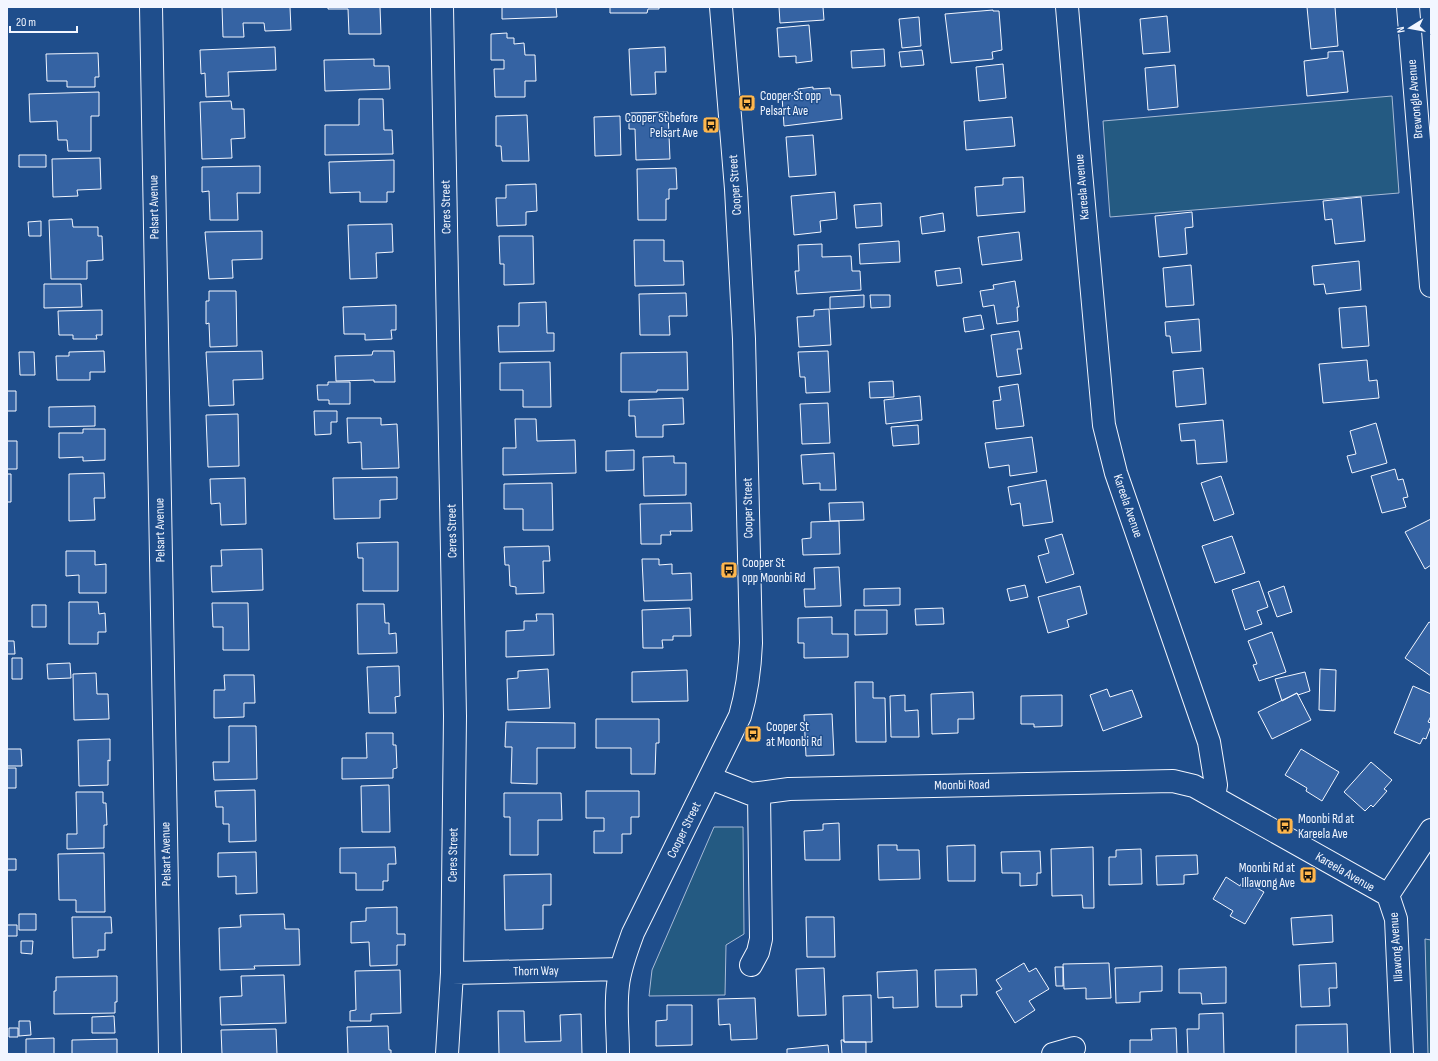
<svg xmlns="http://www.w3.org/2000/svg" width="1438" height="1061" viewBox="0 0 1438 1061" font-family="'Sofia Sans Condensed',sans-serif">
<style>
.green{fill:#245a82;stroke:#a8bbd7}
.building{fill:#3563a3;stroke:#f2f6ff}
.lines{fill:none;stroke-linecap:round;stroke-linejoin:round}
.minor-casing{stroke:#f2f6ff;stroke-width:24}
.minor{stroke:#1f4e8c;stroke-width:22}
.labels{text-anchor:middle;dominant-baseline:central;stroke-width:3;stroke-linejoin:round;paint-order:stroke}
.poi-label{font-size:13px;fill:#f2f6ff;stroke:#1f4e8c;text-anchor:start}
.street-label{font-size:13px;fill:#f2f6ff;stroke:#1f4e8c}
</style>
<rect width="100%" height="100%" fill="#1f4e8c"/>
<path class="green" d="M1392 96 1399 193 1110 217 1103 121Z
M714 827H743L744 934 726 945 725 995 649 996 652 970Z
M1425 939 1431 940V1054H1428Z"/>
<path class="building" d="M222 7H290L291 30 265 31 264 23H243L244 37H223Z
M328 7H380L381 34H349L348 9H328Z
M502 7H556L557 17 502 19Z
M610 7H659V9H648L647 13H610Z
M779 7H823L824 20 780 23Z
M1307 7H1335L1338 46 1311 49Z
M993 10V11H999L1002 50 992 52 993 59 951 63 945 14Z
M1167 16 1170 52 1143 54 1140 19Z
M919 17 921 46 902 48 899 19Z
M809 25 812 61 796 63V56L779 57 777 28Z
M507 33V38H514V44L524 43 525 55H535L536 81H525V97H495L494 69H504V60H491V34Z
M275 47 276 70 228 72 229 96 206 97 205 73 201 74 200 50Z
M665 47 666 72H655L656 94 631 95 629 49Z
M884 49 885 66 852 68 851 51Z
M922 50 924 65 901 67 899 52Z
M1343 51 1348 92 1307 96 1304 61 1328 58V52Z
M98 53 99 77H95V87H67V81H47L46 54Z
M374 59V66H389L390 89 325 91 324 60Z
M1003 64 1006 98 979 101 976 67Z
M1175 65 1178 107 1148 110 1145 68Z
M813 87V89L830 88 831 95H840L842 119 784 126 782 96 799 95 798 89Z
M99 92V116H91V151H68L67 140H58L57 121 30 122 29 94Z
M359 99H383L384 130H392L393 154 325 155V125H359Z
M231 101 232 109H244L245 138 231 139 232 158 202 159 200 102Z
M668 112 670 159 636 160 635 129H629V113Z
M527 115 529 161H502L501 146H496V116Z
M620 116 621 155 595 156 594 117Z
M1012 117 1015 146 966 150 964 121Z
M813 135 816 175 789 177 786 137Z
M19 155H46V167H19Z
M100 158 101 189 77 190 78 196 53 197 52 159Z
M394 160V192H387V202H360V192L330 193 329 162Z
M260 166V193H237L238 220H210L209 191 202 192V167Z
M676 168 677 189H669V199H666V220H638L637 169Z
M1023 177 1025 212 977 216 975 187 1003 185V178Z
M536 184 537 211 526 212V225L497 226 496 198H506V185Z
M835 192 837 219 820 221 821 232 794 235 791 196Z
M1361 197 1365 241 1335 244 1332 219 1325 220 1323 201Z
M881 203 882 226 856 228 854 205Z
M1192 212 1193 227 1185 228 1187 254 1159 257 1155 216Z
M943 213 945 231 922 234 920 217Z
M72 219 73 227H98V236H102L103 260 87 261V279H51L49 220Z
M41 221V236H29L28 222Z
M392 224 393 252 376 253 377 278 350 279 348 225Z
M262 231V259L232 260 233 278 209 279 205 232Z
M1019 232 1022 260 982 265 978 237Z
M499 236H533L534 284 504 285V264H500Z
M634 240H664V261H683L684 285 635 286Z
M899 241 900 262 860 264 859 244Z
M822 244V257L851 256 852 271H860L861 290 797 294 795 271H799L798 245Z
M1359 261 1361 290 1326 294 1324 284 1314 285 1312 266Z
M1191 265 1194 305 1166 307 1163 268Z
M960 268 962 283 937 286 935 271Z
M1015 281 1019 307H1017L1018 321 997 324 994 305 983 307 980 291 994 289 993 285Z
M44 284H81L82 307 44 308Z
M209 291H236L237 346 210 347 209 323 206 324V301H209Z
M686 293 687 316H669L670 335H640L639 294Z
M864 295V307L830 309V297Z
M870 295H890V307L871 308Z
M546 302 547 333H554V351L499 352 498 326H519V303Z
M396 305V330H391L392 339 365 340V334H344L343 307Z
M1366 306 1369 346 1342 348 1339 308Z
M829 309 831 345 799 347 797 317 814 316V310Z
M102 310V335H96L97 339H73V335H59L58 311Z
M981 315 984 329 965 332 963 318Z
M1199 319 1201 351 1172 353 1170 336H1166L1165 322Z
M1019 331 1022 349H1017L1021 374 997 377 991 335Z
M104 351 105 372H90V380H57L56 356H69V352Z
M262 351 263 379 233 380 234 405 209 406 206 352Z
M373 351H394L395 382H374V380L336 381 335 356 372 355Z
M828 351 830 392 806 393 805 377H800L798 352Z
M19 352H34L35 375H20Z
M687 352 688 390H657V392H621V353Z
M1367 360 1369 381 1377 380 1379 398 1323 403 1319 364Z
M550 362 551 407H523V390H500V363Z
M1203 368 1206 404 1176 407 1173 371Z
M893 381 894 397 870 398 869 382Z
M328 382H350V404H329V400H318L317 385H328Z
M1018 384 1024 426 996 429 993 401 1001 400 999 387Z
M7 391H16V411H7Z
M920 396 922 420 886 424 884 400Z
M683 398 684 424 663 425V437H636L635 416H629V400Z
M828 403 830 443 802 444 800 404Z
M95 406V426L49 427V407Z
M314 411H337V422H331V434L315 435Z
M238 414 239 466 208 467 206 415Z
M347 418H381V425L397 424 399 468 362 469 361 442 348 443Z
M515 419H536L537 441 575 440 576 473 503 475V448H516Z
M1223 420 1227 462 1197 464 1195 440 1181 441 1179 424Z
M1376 423 1387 463 1352 473 1347 456 1356 454 1350 431Z
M918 425 919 444 893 446 891 427Z
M83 429H105V460L83 461V457L59 458V433H83Z
M1032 437 1037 472 1010 476 1009 465 989 468 985 443Z
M7 441H17V469H7Z
M634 450V470L606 471V451Z
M834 453 836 490H820V483L803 484 801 455Z
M674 456V463H686V495L644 496 643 457Z
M1395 469 1398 480 1403 479 1408 497 1403 498 1406 507 1382 513 1371 476Z
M104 473 105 498H94L95 520 69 521V474Z
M7 474H11V502H7Z
M1221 476 1234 514 1214 521 1201 483Z
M397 477V499L380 500V518L334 519 333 478Z
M245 478 246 524 221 525 220 503 211 504 210 479Z
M1046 480 1053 522 1023 526 1020 503 1011 505 1008 487Z
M552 483 553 530H523V509H504V484Z
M863 502 864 520 830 521 829 503Z
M691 503 692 531H670L671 535H661V544H641L640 504Z
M1431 519V565L1425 569 1405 532Z
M839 521 840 554 803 555 802 539 811 538V522Z
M1062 534 1074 574 1046 583 1038 556 1049 553 1045 539Z
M1232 536 1245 573 1215 583 1202 546Z
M398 542V591H363V558H358L357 543Z
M549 546 550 561H543L544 593 516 594V587L510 586 509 565H505L504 547Z
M262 549 263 590 212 592 211 566H222L221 550Z
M66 551H95V565L106 564V593H79V575L66 576Z
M642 559H659V565L672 564V574L691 573 692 600 644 601Z
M839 567 841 606 805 607 804 589H815L814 568Z
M1259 581 1268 607 1257 611 1262 624 1245 630 1232 590Z
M1025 585 1028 597 1010 601 1007 589Z
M1080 586 1087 614 1067 620 1069 627 1048 633 1038 597Z
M1284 586 1292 612 1277 617 1268 592Z
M900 588V605L864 606V589Z
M69 602H98L99 614 105 613 106 632H98V644H69Z
M212 603H248L249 650H223V627H213Z
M357 604H384L385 623H389V634L396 633 397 653 358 654Z
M32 605H46V627H32Z
M690 608 691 636H673V640H662L663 648H643L642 610Z
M943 608 944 624 916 625 915 609Z
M855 610H887V634L855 635Z
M536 614H553L554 655 506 657V631L524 630V621H537Z
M832 617V634H848V657L804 658V643H798V618Z
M1429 622 1431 623V676L1405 658Z
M1272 632 1286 672 1259 681 1253 665 1257 664 1248 641Z
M7 641H14L15 654H7Z
M12 658H22V679H12Z
M70 663 71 678 48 679 47 664Z
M399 666 400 696 395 697 396 713H369L367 667Z
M548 669 550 708 508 710 507 679 518 678V671Z
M1320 669 1336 670 1335 711 1319 710Z
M687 670 688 701 632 702V672Z
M1305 672 1310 691 1298 695 1297 693 1282 701 1275 679Z
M96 673 97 694H108L109 719 74 720 73 674Z
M224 675H254L255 703H244V717L214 718V690H225Z
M855 682H873V698H885L886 742H856Z
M1413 686 1431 694V716L1428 722 1431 723V726L1426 739 1423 738 1420 744 1394 733Z
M1107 689 1110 697 1132 690 1142 717 1103 731 1090 695Z
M973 692 974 719H958V733L932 734 931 694Z
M1297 693 1311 720 1272 739 1258 712Z
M905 695V711L918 710 919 737H891L890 696Z
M1062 695V726L1034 727V724H1021V696Z
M832 714 834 755 806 756 804 715Z
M596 719H659V743H656L655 774H631V748H596Z
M506 722 575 723V748H537V784L511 783 512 747H505Z
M229 726H256L257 779 214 780 213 762H229Z
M366 733H393V745H396L397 768 393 769V778L342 779V758H367Z
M110 739V761L108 760V785L79 786 78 740Z
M7 749H21L22 766H7Z
M1301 749 1339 772 1322 801 1306 791 1307 788 1285 775Z
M1371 762 1392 780 1384 789 1387 791 1373 807 1371 805 1365 811 1344 792Z
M7 768H16V788H7Z
M389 785 390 832H362L361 786Z
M255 790 256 841 229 842V824H223V807H216L215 791Z
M586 791H639V817H631V834H622V853H594V831H604V818H586Z
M76 792H103V803H106L107 825H104V848L67 849V834H77Z
M504 793H561L562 820H538V855H510V817H504Z
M839 823 840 860H805L804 831 823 830V824Z
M878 845H897V850H919L920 879 879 880Z
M975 845V881H948L947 846Z
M395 847 396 864H388V881H383V890H356V873H340V848Z
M1093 847 1094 908H1083L1082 895 1052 896 1051 849Z
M1141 849 1142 884 1109 885V857H1116V850Z
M1040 851 1041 873H1037V885L1020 886V873H1002L1001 852Z
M256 852 257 893 236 894V876L218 877V853Z
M104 853 105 912H76V900H59L58 854Z
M1197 855 1198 874 1184 875V884L1157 885 1156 856Z
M7 859H16V870H7Z
M551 874V905H543V929L505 930 504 875Z
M1226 877 1240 886 1243 880 1264 892 1245 924 1230 916 1233 911 1213 899Z
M397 907V934H405V945H397V965L370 966 369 942 351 943V922L366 921V908Z
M19 914H36V930H19Z
M284 914 285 929H299L300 965 254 966 255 969 220 970 219 928 241 927 240 915Z
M1332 915 1333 942 1293 945 1291 918Z
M72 917H111L112 933H105V950H98V957L73 958Z
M806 917H834L835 957H807Z
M7 925H17V936H7Z
M21 941H33L32 954 21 953Z
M1024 963 1029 972 1036 968 1049 989 1029 1001 1035 1010 1015 1023 996 992 1002 989 996 980Z
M1109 963 1111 998 1086 999V988L1064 989 1063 964Z
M1336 963 1337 988H1329L1330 1006 1301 1007 1299 965Z
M1162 966V991L1140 992V1002L1116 1003 1115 968Z
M1055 967H1063V986H1056Z
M1226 967V1003L1202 1004 1201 993H1179V969Z
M824 968 826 1015 798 1016 796 969Z
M976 969 977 995H961L962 1007H936L935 970Z
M400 970 401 1013 371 1014V1021H350V1011L356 1010 355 971Z
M917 970 918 1007 893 1008V997L878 998 877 972Z
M284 975 286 1023 221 1025 220 997 242 996 241 976Z
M117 976V1002H115V1013L54 1014V991H56V977Z
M871 995 872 1042H844L843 996Z
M755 998 757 1039 731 1040 730 1024 719 1025 718 999Z
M667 1005H692V1045L656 1046V1021L667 1020Z
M498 1011H524L525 1042 561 1041 560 1015 581 1014 582 1054H499Z
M1223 1013 1224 1054H1188L1187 1029H1199V1014Z
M114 1016 115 1033H92V1017Z
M19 1021H30L31 1035 19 1036Z
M1347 1024 1348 1054H1296V1025Z
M388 1026 389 1050H391V1054H348L347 1027Z
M9 1028H18V1037H9Z
M1176 1028 1177 1054H1130V1040H1152L1151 1029Z
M276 1029 277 1054H222L221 1030Z
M54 1038V1054H26V1039Z
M117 1039V1054H72V1040Z
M841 1040H844V1042H866V1054H842Z
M828 1045 829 1054H787V1049Z"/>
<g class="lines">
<g class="minor-casing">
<path id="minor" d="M151 7 170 1054
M442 7 455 716 452 973 447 1054
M1067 7 1080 161 1104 425 1116 473 1209 742 1216 785 1214 797
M1408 7 1431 286
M710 778 751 794 789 789 1173 781 1194 786 1388 895
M1388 895 1396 919 1402 1054
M1388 895 1431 830
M751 965 758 952 761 939 759 794
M452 973 621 969
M618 1054C618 1031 615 1008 618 985 620 967 627 950 633 933L740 716C747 692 750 668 751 643L744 339 736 189 721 7
M1053 1054 1074 1048"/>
</g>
<use href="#minor" class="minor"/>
</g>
<defs>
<g id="bus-square" transform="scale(0.9)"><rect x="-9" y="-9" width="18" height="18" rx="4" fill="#ffb74d" stroke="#1f4e8c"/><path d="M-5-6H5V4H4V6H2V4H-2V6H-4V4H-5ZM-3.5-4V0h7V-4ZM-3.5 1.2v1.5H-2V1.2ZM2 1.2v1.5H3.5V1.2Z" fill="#111"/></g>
</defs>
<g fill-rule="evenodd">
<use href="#bus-square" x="747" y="103"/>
<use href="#bus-square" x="711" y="125"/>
<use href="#bus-square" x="729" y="570"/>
<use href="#bus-square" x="753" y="734"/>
<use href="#bus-square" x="1285" y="826"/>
<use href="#bus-square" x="1308" y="875"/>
</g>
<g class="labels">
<g class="poi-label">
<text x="760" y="96">Cooper St opp<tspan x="760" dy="15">Pelsart Ave</tspan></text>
<text x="698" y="118" text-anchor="end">Cooper St before<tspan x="698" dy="15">Pelsart Ave</tspan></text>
<text x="742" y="563">Cooper St<tspan x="742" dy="15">opp Moonbi Rd</tspan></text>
<text x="766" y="727">Cooper St<tspan x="766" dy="15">at Moonbi Rd</tspan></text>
<text x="1298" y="819">Moonbi Rd at<tspan x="1298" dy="15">Kareela Ave</tspan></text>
<text x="1295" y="868" text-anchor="end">Moonbi Rd at<tspan x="1295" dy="15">Illawong Ave</tspan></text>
</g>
<g class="street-label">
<text transform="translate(1415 99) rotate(-95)">Brewongle Avenue</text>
<text transform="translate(735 185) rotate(-94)">Cooper Street</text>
<text transform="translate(1082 187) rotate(-95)">Kareela Avenue</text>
<text transform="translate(154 207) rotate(-91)">Pelsart Avenue</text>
<text transform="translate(446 207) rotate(-91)">Ceres Street</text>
<text transform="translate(1128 506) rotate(71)">Kareela Avenue</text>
<text transform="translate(748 508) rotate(-91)">Cooper Street</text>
<text transform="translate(160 530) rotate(-91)">Pelsart Avenue</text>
<text transform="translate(452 531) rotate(-91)">Ceres Street</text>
<text transform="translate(962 785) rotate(-1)">Moonbi Road</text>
<text transform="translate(684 830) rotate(-64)">Cooper Street</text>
<text transform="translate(166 854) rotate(-91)">Pelsart Avenue</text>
<text transform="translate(453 855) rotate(-89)">Ceres Street</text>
<text transform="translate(1345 872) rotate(30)">Kareela Avenue</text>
<text transform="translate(1396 947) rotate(-94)">Illawong Avenue</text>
<text transform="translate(536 971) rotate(-1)">Thorn Way</text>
</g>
</g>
<rect width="1438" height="1061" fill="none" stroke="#f2f6ff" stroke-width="16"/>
<g transform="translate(1410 28) rotate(259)" stroke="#1f4e8c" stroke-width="3" paint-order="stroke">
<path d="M0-3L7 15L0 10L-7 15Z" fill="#f2f6ff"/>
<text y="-6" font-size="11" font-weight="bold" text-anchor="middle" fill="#f2f6ff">N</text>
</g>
<path d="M10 26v6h67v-6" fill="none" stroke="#f2f6ff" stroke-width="2"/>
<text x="16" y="26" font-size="12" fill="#f2f6ff" stroke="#1f4e8c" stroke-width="3" paint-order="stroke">20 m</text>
</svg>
